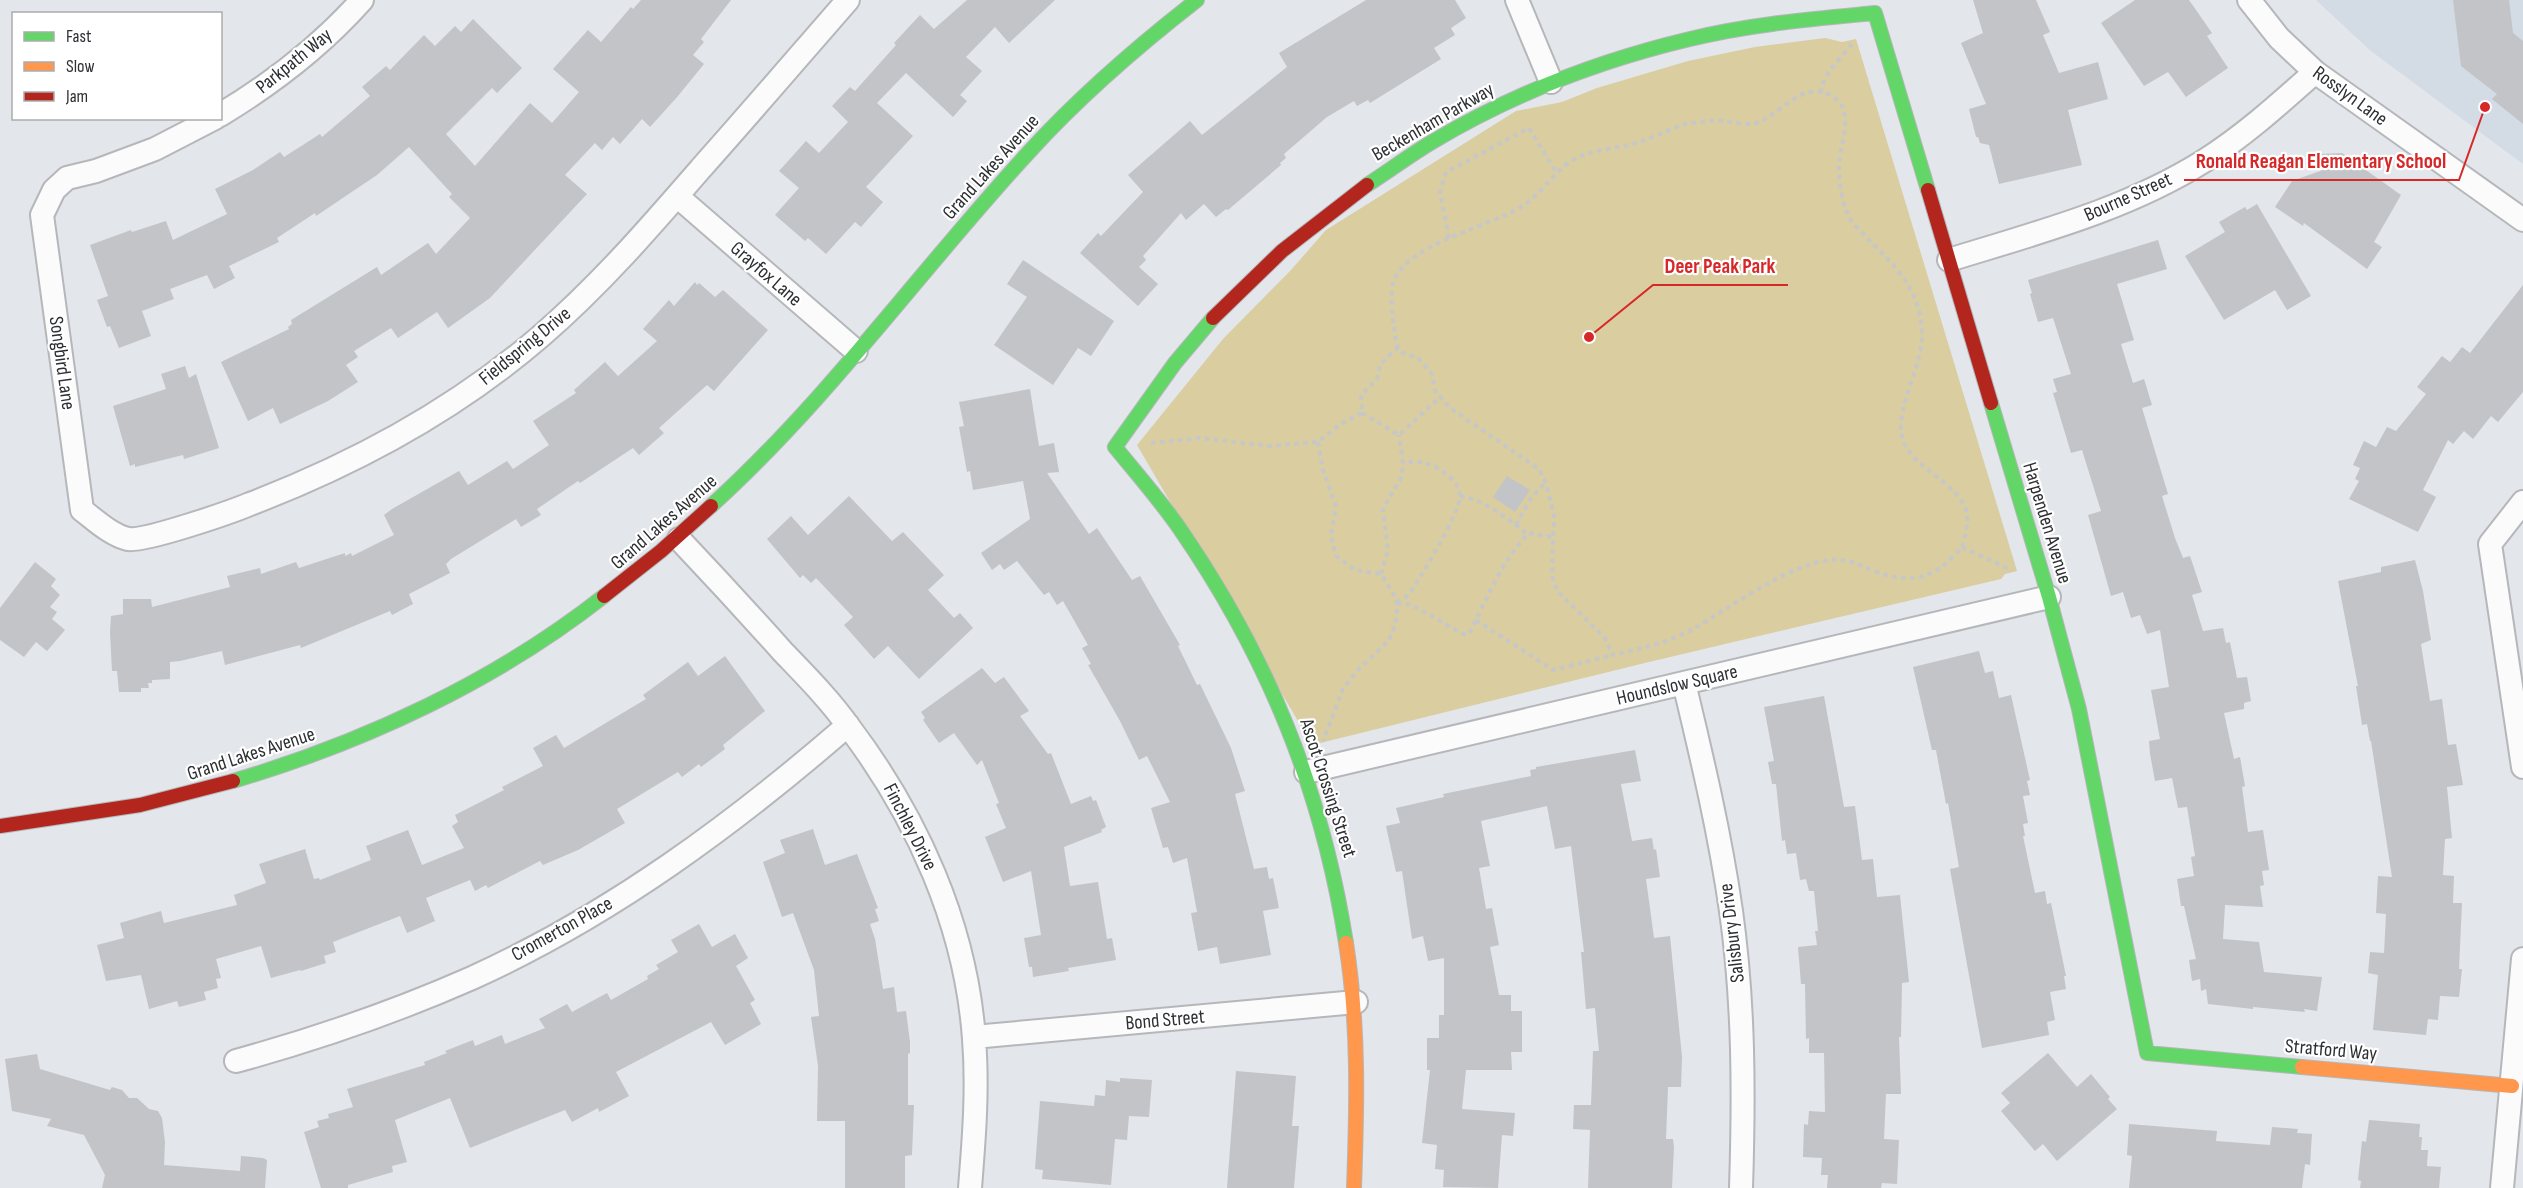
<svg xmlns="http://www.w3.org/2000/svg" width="2523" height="1188" viewBox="0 0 2523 1188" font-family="'Sofia Sans Condensed',sans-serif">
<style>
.built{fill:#d3dbe4}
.green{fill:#dacd9f}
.building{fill:#c2c4c8}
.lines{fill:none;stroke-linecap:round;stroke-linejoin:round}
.street-casing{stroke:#b5b7ba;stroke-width:26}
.fast-casing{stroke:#b5b7ba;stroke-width:16}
.slow-casing{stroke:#b5b7ba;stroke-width:16}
.jam-casing{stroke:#b5b7ba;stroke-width:16}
.path{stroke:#c6c7c8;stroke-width:4;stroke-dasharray:4.5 4.5;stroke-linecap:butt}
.street{stroke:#fbfbfc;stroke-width:22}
.fast{stroke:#63d668;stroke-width:14}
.slow{stroke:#ff974d;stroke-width:14}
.jam{stroke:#b3261e;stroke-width:14}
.labels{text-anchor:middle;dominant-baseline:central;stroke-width:4.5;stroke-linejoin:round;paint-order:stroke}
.street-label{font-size:20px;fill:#2d2f32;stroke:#fff}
.leader{fill:none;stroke:#d62828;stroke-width:2}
.callout-dot{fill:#d62828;stroke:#fff;stroke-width:2}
.callout-label{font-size:21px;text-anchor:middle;font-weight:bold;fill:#d62828;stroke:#fff;stroke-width:4.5;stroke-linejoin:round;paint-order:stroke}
</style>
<rect width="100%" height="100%" fill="#e3e6ea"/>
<path class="built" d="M2316 0H2523V164L2371 51Z"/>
<path class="green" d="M1825 38 1842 42 1856 39 2017 571 2005 574 2001 579 1649 662 1312 745 1137 445 1223 339 1291 270 1326 230 1516 111 1562 102 1597 88 1688 61 1755 47Z"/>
<path class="building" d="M641 0H731L701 39 704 42 693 55 704 64 678 96 650 127 642 119 620 144 613 137 602 150 595 143 565 175 587 194 490 298 448 328 437 312 398 338 391 328 354 351 358 357 346 365 358 382 328 401 280 424 273 408 248 421 221 362 289 329 288 327 292 324 291 320 377 267 381 275 428 243 436 254 470 218 449 197 452 194 409 147 377 175 316 216 315 213 277 238 279 242 229 266 235 278 214 289 207 275 170 289 174 299 142 311 151 336 119 348 110 326 107 327 97 300 108 296 90 245 131 230 132 232 166 221 173 240 227 214 215 189 253 170 280 152 284 157 320 134 322 137 370 96 362 87 386 66 390 70 424 35 435 46 455 26 461 32 473 19 522 68 497 93 492 88 446 134 475 166 530 103 552 123 579 92 553 69 588 30 601 42 631 7 633 9Z
M967 0H1055L1009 43 995 27 966 57 982 71 960 95 967 101 953 117 906 73 877 103 913 136 866 187 883 202 861 227 855 222 826 254 808 238 805 241 775 215 799 188 779 171 806 141 819 153 848 122 832 106 850 87 855 91 896 45 894 43 920 15 934 29Z
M1366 0H1455L1466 18 1451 28 1455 35 1434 48 1441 59 1370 103 1368 100 1357 106 1354 101 1327 117 1284 154 1286 158 1280 163 1281 165 1228 210 1226 209 1216 217 1204 204 1186 220 1181 213 1143 256 1146 260 1139 267 1158 284 1138 306 1080 253 1098 233 1101 236 1143 192 1128 175 1190 121 1202 135 1287 67 1279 53Z
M1973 0H2036L2050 32 2043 35 2059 73 2098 62 2108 99 2068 110 2082 165 1999 184 1989 145 1980 143 1978 137H1976L1969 109 1986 104 1961 43 1983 33Z
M2135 0H2189L2212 33 2207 36 2228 68 2186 97 2168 72 2144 86 2101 23Z
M2453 0H2509L2513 33 2523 41V124L2492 99 2497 94 2461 66Z
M2342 153 2401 195 2374 242 2382 247 2367 269 2304 223 2303 226 2275 207 2292 181 2323 170 2320 154Z
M2257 204 2311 296 2287 310 2275 290 2224 320 2185 256 2225 232 2219 222 2245 207 2247 210Z
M2158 240 2167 269 2117 284 2134 340 2121 344 2133 383 2144 379 2152 405 2142 408 2168 494 2162 496 2175 538 2183 558 2190 556 2202 592 2192 595 2203 631 2223 628 2226 643 2230 642 2237 678 2247 677 2251 701 2244 703V709L2224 713 2234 759 2240 757 2245 786 2242 787 2248 832 2263 830 2269 870 2262 871 2264 885 2260 886 2263 907 2225 905 2223 939 2259 942 2264 972 2322 977 2317 1011 2304 1009 2305 1012 2253 1007V1009L2208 1004 2206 989 2201 991 2200 979 2192 981 2189 960 2196 959 2184 906H2181L2177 879 2194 876 2191 857 2195 856 2187 807 2178 808 2172 778 2155 781 2150 754 2149 741 2160 739 2151 690 2169 687 2160 630 2147 634 2140 615 2131 618 2123 592 2111 596 2088 515 2101 511 2082 450 2071 453 2053 393 2057 392 2053 379 2071 374 2053 318 2038 322 2030 294 2032 293 2028 280Z
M1023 260 1114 321 1091 356 1078 348 1053 385 994 345 1027 297 1007 284Z
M695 282 697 285 699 283 715 297 723 290 768 330 714 391 707 385 659 428 664 433 639 455 633 448 580 483 578 481 537 509 541 515 521 527 516 519 451 559 446 564 450 573 409 594 413 604 392 615 390 611 301 648 300 645 225 665 222 651 180 661 170 662V679L152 680V683H148L149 688H141V692H119L117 671H112L110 632 111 616 123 614V599H151L152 607 230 587 227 576 260 568 261 574 296 562 299 568 345 553V556L351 553 352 556 394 535 384 515 392 509 459 471 468 485 507 461 513 469 549 445 533 421 576 393 574 390 605 362 618 376 657 341 643 329 669 300 674 306Z
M2523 285V392L2498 422 2491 416 2473 439 2464 431 2453 444 2448 440 2423 490 2436 497 2418 532 2349 499 2359 481 2355 479 2360 468 2353 465 2364 441 2376 447 2387 427 2396 431 2426 394 2417 387 2442 356 2450 362 2462 347 2470 353Z
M185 366 189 378 196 374 219 448 184 459 183 455 135 467V464L130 466 113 406 166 389 161 374Z
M1030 389 1039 446 1054 443 1059 472 1047 473 1089 534 1097 528 1132 580 1140 576 1180 645 1178 646 1197 685 1200 684 1231 748 1245 791 1235 794 1254 869 1267 867 1269 879 1273 878 1279 908 1263 911 1271 955 1220 964 1217 947 1198 951 1191 913 1197 912 1187 858 1173 863 1168 847 1163 848 1151 808 1170 802 1147 756 1139 760 1120 721 1088 665 1091 664 1082 648 1088 645 1063 601 1057 605 1049 592 1044 595 1017 561 1004 570 1000 564 992 570 981 553 1030 519 1023 481 973 490 970 471 967 472 959 427 964 426 959 402Z
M1507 476 1530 490 1515 512 1493 497Z
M849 496 892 541 903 532 944 575 928 590 954 618 960 613 973 628 919 679 888 646 874 659 844 625 853 617 816 578 811 583 803 575 800 578 767 539 791 516 808 535Z
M2415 560 2423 591 2431 640 2421 644 2430 701 2442 699 2448 745 2456 744 2463 785 2447 787 2452 838 2445 839 2443 875 2454 876 2453 903H2462L2459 969H2462L2459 997 2440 996 2438 1020 2428 1019 2426 1035 2373 1030 2378 975 2368 973 2370 952 2384 953 2386 914 2376 913 2378 876 2392 877 2371 741H2370L2367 724 2362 725 2356 686H2358L2338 581 2381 572V567Z
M35 562 56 579 51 586 60 595 50 607 57 612 52 619 65 630 47 651 36 642 24 657 0 640V608Z
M1979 651 1985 673 1993 671 1999 698 2011 695 2030 780 2027 781 2030 795 2023 796 2028 823 2023 824 2025 836H2023L2035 893 2045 891 2047 904 2051 903 2066 976H2064L2066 989 2050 992 2055 1020 2047 1022 2049 1035 1982 1048 1950 869 1959 867 1948 803 1946 804 1936 750H1932L1913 667Z
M725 656 765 711 723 745 725 749 701 767 699 764 682 777 678 772 617 809 625 823 578 850 543 865 540 861 488 888 486 885 475 891 470 880 426 898 435 921 407 933 400 916 333 942 336 952 324 956 326 963 301 971 300 970 271 978 261 946 216 959 221 978 216 979 218 988 204 992 206 1000 179 1007 177 1001 149 1009 141 975 106 981 97 945 124 938 120 923 161 911 164 923 237 905 234 895 266 883 259 864 305 849 314 879 319 878 320 880 371 860 366 846 408 830 422 865 464 848 452 826 458 822 455 815 504 790 502 787 543 766 533 748 556 735 564 748 646 699 643 695 688 662 698 676Z
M982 668 995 683 1004 677 1029 711 1020 716 1048 754 1051 753 1071 804 1091 796 1093 801 1096 800 1106 827 1101 830 1102 832 1064 847 1070 886 1098 882 1107 939 1112 938 1116 960 1068 968 1069 971 1033 977 1032 967H1029L1024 938 1041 935 1031 871 1003 882 985 837 1006 828 996 804 999 803 982 760 977 765 954 733 939 743 923 720 925 718 921 712Z
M1824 696 1844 807 1855 806 1862 860 1873 859 1877 897 1900 895 1909 982 1902 983 1901 1037H1899L1901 1094H1886L1884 1139 1899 1140 1897 1184 1882 1183 1881 1188H1827L1828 1175H1821L1822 1158 1803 1157 1804 1124 1808 1125 1809 1111 1825 1112 1824 1053H1809V1038L1806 1039 1805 984H1801L1798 947 1817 945 1815 931H1818L1814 891H1809L1806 879 1800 880 1796 853 1787 854 1785 840 1782 841 1776 784H1772L1768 762 1774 761 1764 707Z
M1635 750 1641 781 1621 784 1632 841 1652 838 1654 850 1656 849 1660 877 1646 879 1654 938 1670 936 1682 1057 1681 1087H1668L1666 1139H1673L1674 1147 1672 1188H1588L1590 1130 1573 1129 1574 1105H1591L1593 1051H1599L1595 1008 1586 1009 1581 952H1584L1571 846 1555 849 1547 806 1481 821 1490 866 1479 868 1486 909 1492 908 1499 945 1490 947 1499 995H1511V1011H1522V1052H1511L1512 1070H1466L1462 1109 1515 1113 1513 1136 1502 1135 1498 1188 1443 1187 1444 1170 1435 1169 1437 1145 1422 1143 1430 1070H1427V1038H1439V1015H1444V958L1428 961 1423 936 1412 939 1402 871 1396 872 1386 826 1400 823 1396 808 1444 797 1443 794 1531 776 1530 770 1536 769V767Z
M813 829 825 865 857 854 878 908 875 909 879 921 870 924 875 939 883 989 894 987 897 1012 906 1011 910 1042V1053L908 1054V1105H914L912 1155 905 1156V1188H845V1121H817L818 1066 811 1017 819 1016 814 970 793 913 782 917 763 862 785 853 780 840Z
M699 924 712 947 735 934 748 958 736 966 755 1000 750 1003 761 1024 725 1045 711 1022 616 1072 629 1096 599 1112 598 1108 572 1122 565 1110 470 1148 450 1098 395 1120 407 1162 392 1166 393 1172 348 1185V1188H321L304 1132 319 1127 317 1121 329 1118 328 1114 353 1107 347 1089 425 1065 424 1062 447 1053 445 1051 473 1040 475 1046 502 1035 505 1044 545 1028 539 1019 567 1004 572 1012 607 993 611 1000 648 979 647 976 659 969 656 965 678 952 671 940Z
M2048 1053 2077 1087 2091 1074 2110 1097 2108 1099 2117 1109 2057 1161 2043 1144 2035 1151 2001 1111 2010 1103 2001 1093Z
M37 1054 40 1069 110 1090 112 1087 122 1090 129 1098H137L149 1109 158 1111 162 1118 165 1142 164 1165 240 1171 241 1156 263 1158 267 1160 265 1188H102L105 1175 84 1135 47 1126 51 1119 12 1111 5 1059Z
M1236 1071 1296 1076 1292 1126H1299L1294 1188H1227Z
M1120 1078 1152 1080 1149 1117 1129 1116 1127 1140 1115 1139 1111 1185 1042 1179 1043 1170 1035 1169 1040 1101 1094 1106 1095 1095 1105 1096 1106 1080 1120 1082Z
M2369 1120 2420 1124 2419 1137H2422L2421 1150H2428L2427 1166 2441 1167 2439 1188H2360L2361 1181 2358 1180 2362 1141 2366 1142Z
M2129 1124 2217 1131 2216 1141 2270 1145 2272 1127 2298 1129 2297 1133 2312 1134 2310 1165 2305 1164 2302 1188H2129L2132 1156 2127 1155Z"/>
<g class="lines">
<g class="street-casing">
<path id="street" d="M1517 0 1551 82
M2249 0 2279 38 2315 72 2523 220
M220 115C273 83 321 46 362 0
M215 118 155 149 96 171 67 178 54 190 42 215 82 510C95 520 111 535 128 539 144 542 231 512 250 504 355 464 455 410 541 336 601 284 651 226 703 166 752 111 800 55 848 0
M677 196 856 351
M1949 260C2036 233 2126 210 2204 161 2245 135 2279 104 2315 72
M2523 502 2490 544 2523 767
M679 539C714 576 749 614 783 652 806 676 830 700 849 727 917 817 966 925 974 1039 978 1089 974 1138 970 1188
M1684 683C1702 758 1720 834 1731 911 1744 1003 1744 1095 1741 1188
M1306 772 2049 597
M974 1037 1356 1002
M236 1061C316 1039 395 1012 472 978 611 915 734 824 848 725
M2502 1188 2523 959"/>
</g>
<g class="fast-casing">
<path id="fast" d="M1367 185C1389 171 1410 155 1432 142 1511 95 1601 60 1690 39 1751 24 1813 19 1875 13L1928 190
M1213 318 1175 363 1115 447C1137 474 1160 500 1180 529 1268 657 1322 790 1346 943
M1991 403 2049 597 2079 709 2147 1053 2302 1067
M711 506C829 399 922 268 1029 152 1080 96 1138 46 1197 0
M233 781C365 742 496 681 604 596"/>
</g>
<g class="slow-casing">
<path id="slow" d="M1346 943C1359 1026 1357 1105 1354 1188
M2302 1067 2512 1086"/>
</g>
<g class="jam-casing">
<path id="jam" d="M1928 190 1991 403
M1213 318 1282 251 1367 185
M604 596 661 551 711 506
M0 826 140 805 233 781"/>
</g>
<path class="path" d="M1821 93C1822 75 1841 58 1852 44
M1449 238 1440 192 1446 172 1529 128 1557 174
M1362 413 1399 435 1440 397
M1318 442 1323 470 1336 506 1331 535 1336 556 1355 570 1381 574 1396 598 1397 611 1395 625 1389 640 1357 671 1343 689 1323 741
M1151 443 1200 438 1269 446 1318 442 1340 424 1362 413 1361 395 1377 379 1380 365 1398 347
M1460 496C1487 501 1507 518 1528 535
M1516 525 1531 498 1545 483
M1962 547C1965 535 1970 522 1966 510 1954 477 1900 465 1901 427 1902 386 1931 358 1919 311 1911 280 1888 259 1866 237 1861 231 1852 224 1849 217 1842 203 1839 184 1839 169 1838 150 1854 117 1838 101 1807 72 1779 117 1756 123 1747 126 1734 122 1724 121 1712 120 1698 122 1686 124 1669 129 1653 138 1636 143 1616 149 1592 149 1573 160 1553 172 1541 195 1521 207 1489 227 1405 244 1393 283 1391 292 1392 301 1392 310 1394 325 1394 339 1400 352L1418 358 1432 374 1435 391 1450 408 1539 469 1546 483 1554 516 1552 576 1557 591 1604 637 1613 655C1640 649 1667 643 1691 630 1730 608 1787 565 1829 560 1848 558 1861 566 1877 572 1916 586 1937 576 1962 547L2009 569 2010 572
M1381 574 1388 550 1383 509 1402 476 1403 463 1399 435
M1397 603 1412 605 1463 634H1469C1486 600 1502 560 1529 533L1553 537
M1397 603C1400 600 1405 598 1408 595 1418 584 1461 509 1460 497 1460 486 1451 477 1442 471 1428 462 1419 460 1403 463
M1476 620 1553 670 1613 655"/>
<use href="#street" class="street"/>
<use href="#fast" class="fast"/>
<use href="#slow" class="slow"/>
<use href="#jam" class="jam"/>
</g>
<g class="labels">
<g class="street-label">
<text transform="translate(294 61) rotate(-39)">Parkpath Way</text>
<text transform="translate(2350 96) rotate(36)">Rosslyn Lane</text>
<text transform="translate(1433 122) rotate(-30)">Beckenham Parkway</text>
<text transform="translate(991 167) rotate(-48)">Grand Lakes Avenue</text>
<text transform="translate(2128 197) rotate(-24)">Bourne Street</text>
<text transform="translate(766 274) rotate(41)">Grayfox Lane</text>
<text transform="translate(525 346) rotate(-39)">Fieldspring Drive</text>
<text transform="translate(62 363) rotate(82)">Songbird Lane</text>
<text transform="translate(664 522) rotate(-41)">Grand Lakes Avenue</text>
<text transform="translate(2047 523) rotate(73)">Harpenden Avenue</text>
<text transform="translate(1677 685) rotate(-13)">Houndslow Square</text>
<text transform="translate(251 754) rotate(-18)">Grand Lakes Avenue</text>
<text transform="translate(1328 788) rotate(72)">Ascot Crossing Street</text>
<text transform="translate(910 827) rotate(63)">Finchley Drive</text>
<text transform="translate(562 929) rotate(-29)">Cromerton Place</text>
<text transform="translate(1732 933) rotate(-97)">Salisbury Drive</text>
<text transform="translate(1165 1020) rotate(-5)">Bond Street</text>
<text transform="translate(2331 1050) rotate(5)">Stratford Way</text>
</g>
</g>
<path class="leader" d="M2485 107L2459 180H2184M1589 337L1653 285H1788"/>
<g class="callout-dot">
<circle cx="2485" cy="107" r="6"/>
<circle cx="1589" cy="337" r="6"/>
</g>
<g class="callout-label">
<text x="2321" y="168">Ronald Reagan Elementary School</text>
<text x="1720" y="273">Deer Peak Park</text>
</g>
<rect x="12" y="12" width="210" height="108" fill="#ffffff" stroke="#abacad" stroke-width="1.5"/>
<rect x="24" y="32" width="30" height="9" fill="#63d668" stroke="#abacad" stroke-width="1.5"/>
<text x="66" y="42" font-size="18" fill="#2d2f32">Fast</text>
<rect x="24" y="62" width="30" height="9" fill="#ff974d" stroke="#abacad" stroke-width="1.5"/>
<text x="66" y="72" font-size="18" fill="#2d2f32">Slow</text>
<rect x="24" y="92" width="30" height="9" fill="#b3261e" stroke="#abacad" stroke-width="1.5"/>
<text x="66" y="102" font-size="18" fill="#2d2f32">Jam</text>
</svg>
